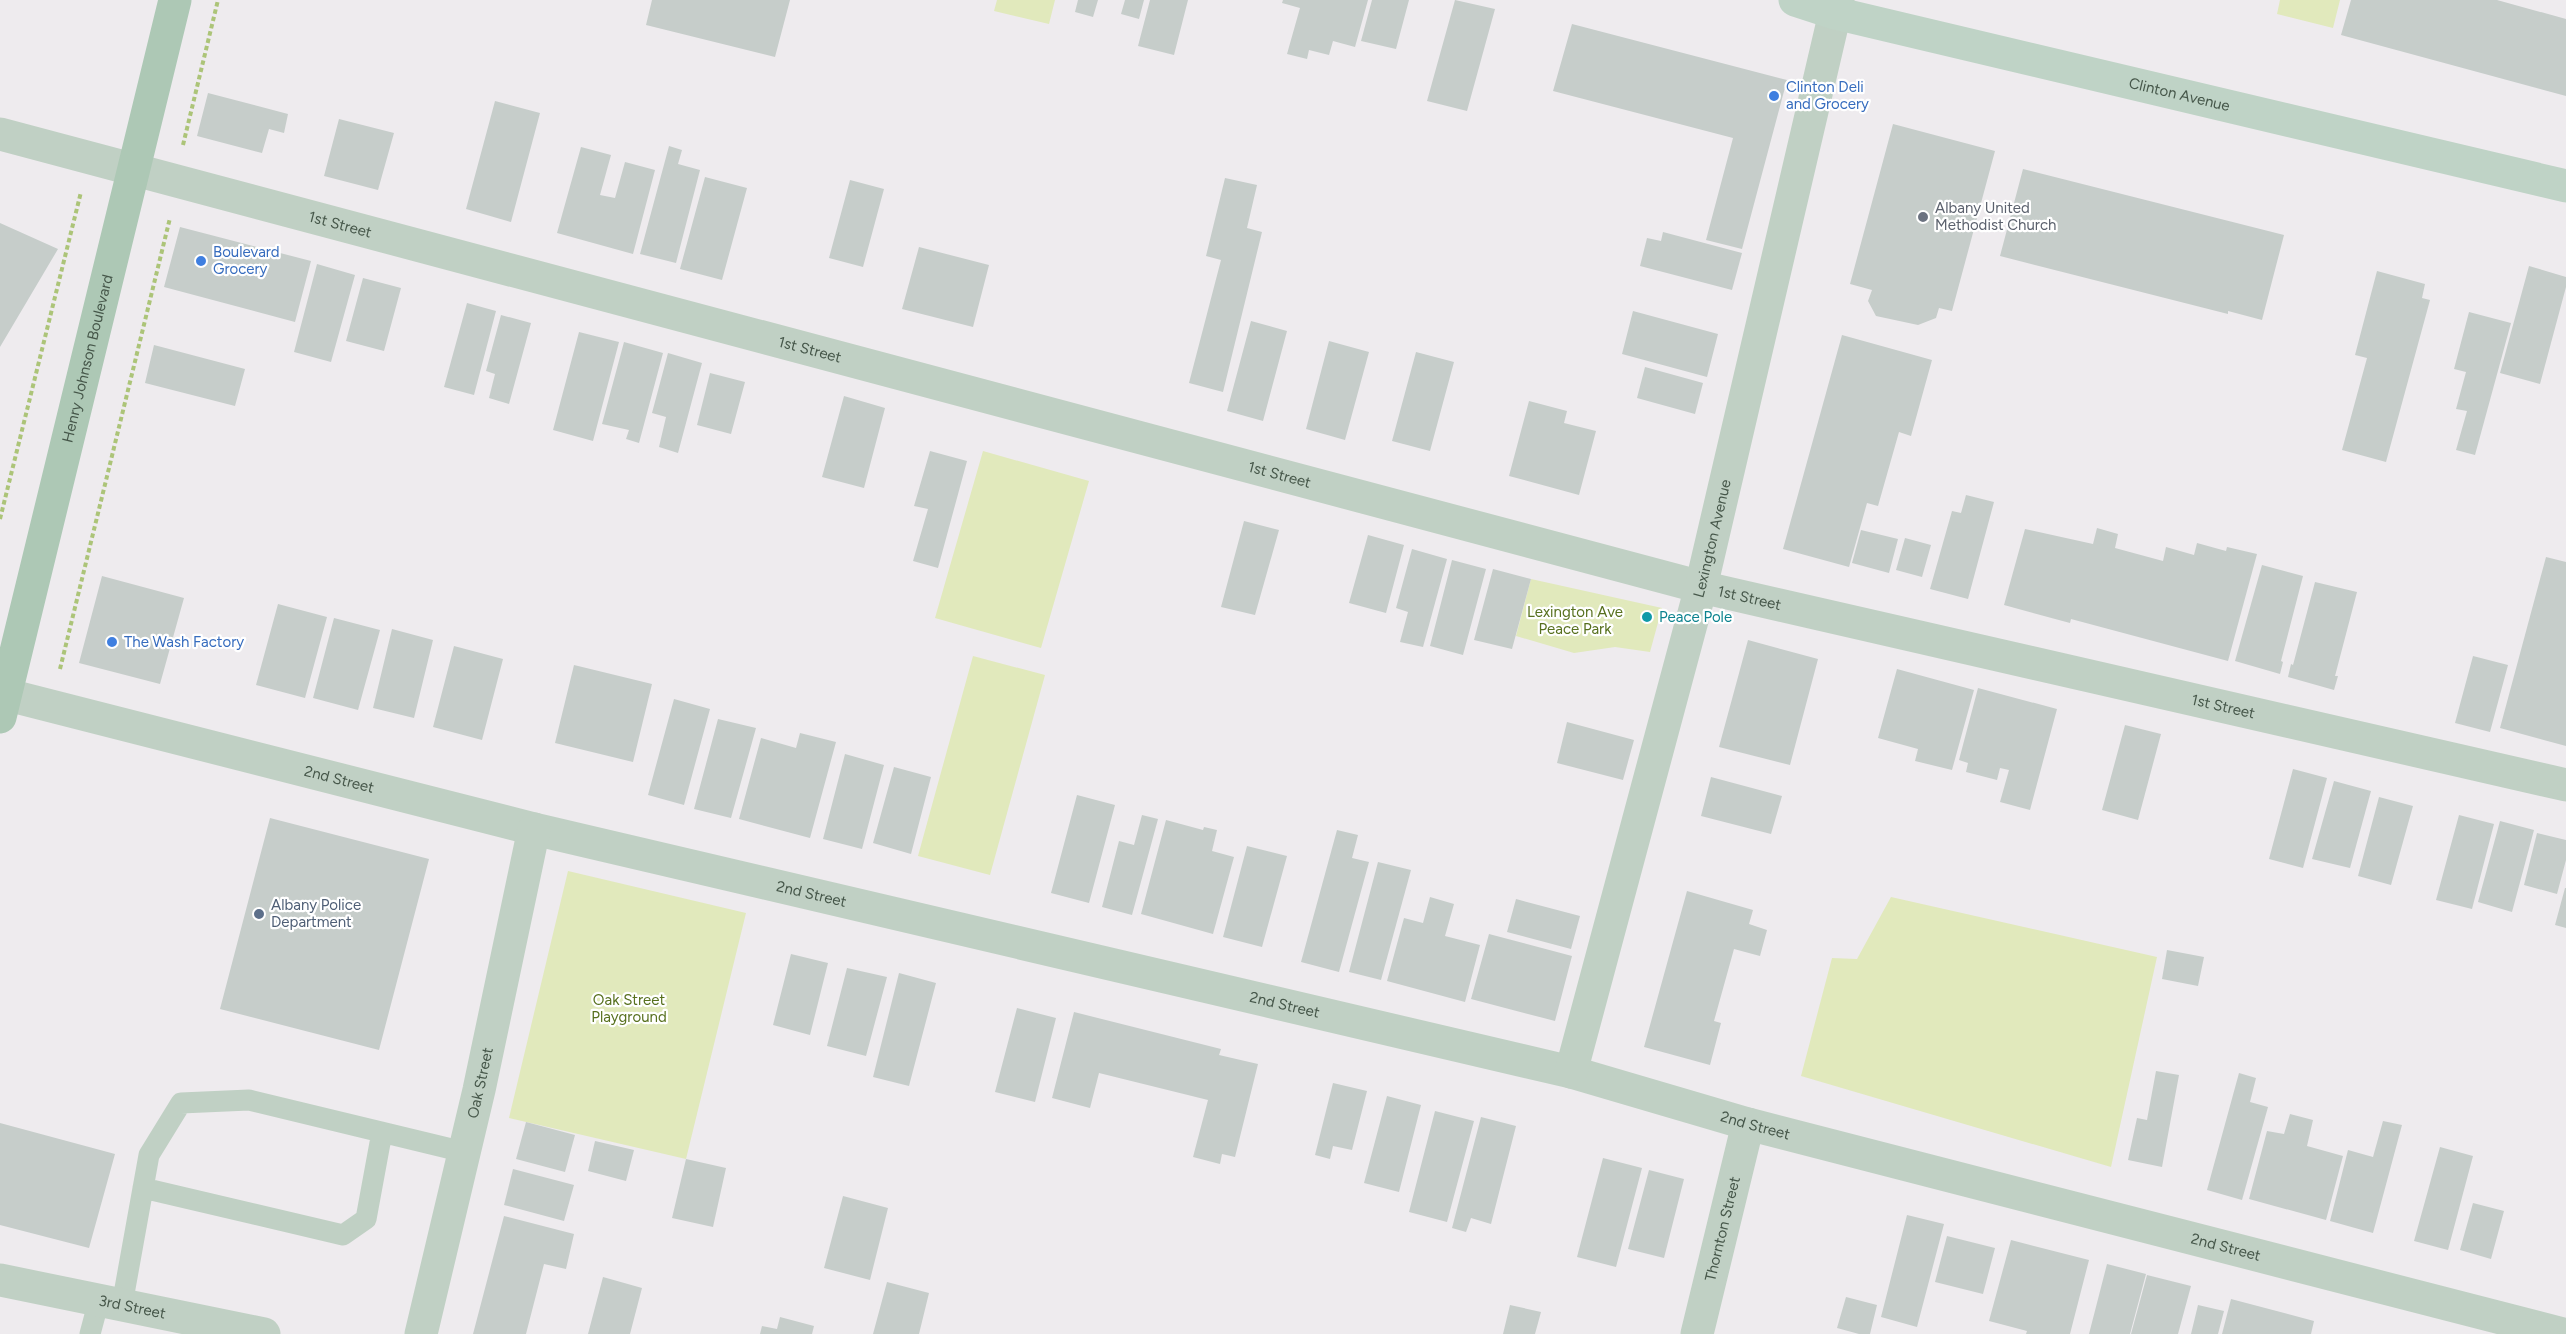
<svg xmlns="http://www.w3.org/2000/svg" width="2566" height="1334" viewBox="0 0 2566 1334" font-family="Figtree,sans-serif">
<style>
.green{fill:#e1e9bc}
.building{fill:#c6cdca}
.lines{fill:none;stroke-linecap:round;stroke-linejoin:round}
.path{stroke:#acc478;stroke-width:4;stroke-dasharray:4.5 3;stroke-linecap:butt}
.lane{stroke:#c0d0c4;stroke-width:21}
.street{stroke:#c0d0c4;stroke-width:33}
.secondary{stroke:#bfd3c6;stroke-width:33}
.primary{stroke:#adc8b5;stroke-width:33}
.shop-dot{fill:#3f7fe0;stroke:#fff;stroke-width:2}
.worship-dot{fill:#6b7280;stroke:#fff;stroke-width:2}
.culture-dot{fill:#0f9aa8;stroke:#fff;stroke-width:2}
.service-dot{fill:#5c6f8a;stroke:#fff;stroke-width:2}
.labels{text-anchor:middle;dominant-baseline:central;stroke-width:4.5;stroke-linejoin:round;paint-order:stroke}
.shop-label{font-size:15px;fill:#366cbe;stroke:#fff;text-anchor:start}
.street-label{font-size:15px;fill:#46574a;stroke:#fff}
.worship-label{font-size:15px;fill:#5b616d;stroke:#fff;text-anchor:start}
.park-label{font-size:15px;fill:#57701e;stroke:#fff}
.culture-label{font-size:15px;fill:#0d838f;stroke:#fff;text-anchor:start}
.service-label{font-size:15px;fill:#4e5e75;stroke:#fff;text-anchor:start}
</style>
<rect width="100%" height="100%" fill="#eeebee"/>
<path class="green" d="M997 0H1055L1049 24 994 11Z
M2280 0H2340L2333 28 2277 14Z
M983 451 1089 481 1041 648 935 618Z
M1531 579 1662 608 1650 652 1615 647 1574 653 1516 636Z
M973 656 1045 675 990 875 918 856Z
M568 871 746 913 686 1159 509 1118Z
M1891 897 2157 957 2111 1167 1801 1076 1832 958 1857 959Z"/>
<path class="building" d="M652 0H790L775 57 646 25Z
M1078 0H1098L1093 17 1075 12Z
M1125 0H1144L1139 19 1121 14Z
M1150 0H1188L1174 55 1138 46Z
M1283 0H1368L1355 47 1333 41 1329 55 1309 50 1307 59 1287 54 1300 8 1282 3Z
M1372 0H1409L1396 49 1361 41Z
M1455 0 1495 9 1467 111 1427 101Z
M2351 0H2497L2566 19V96L2341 35Z
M1572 24 1787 80 1742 249 1706 240 1733 138 1553 91Z
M208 93 288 114 284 133 269 129 262 153 197 136Z
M495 101 540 113 511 222 466 209Z
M339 119 394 133 378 190 324 176Z
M1893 124 1995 151 1952 311 1939 308 1936 318 1918 325 1876 316 1868 301 1872 290 1850 284Z
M669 146 682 150 678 164 700 170 676 263 640 254Z
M581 147 611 155 600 195 615 198 625 162 655 170 633 254 557 233Z
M2023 169 2284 235 2262 320 2228 311V314L2000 256Z
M705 177 747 188 722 280 680 269Z
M1225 178 1257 185 1247 228 1262 232 1223 392 1189 383 1221 260 1206 256Z
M850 180 884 189 863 267 829 258Z
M0 223 58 249 0 347Z
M180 227 311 261 295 322 164 287Z
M1663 232 1742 253 1732 290 1640 266 1647 238 1661 241Z
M919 247 989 265 973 327 902 309Z
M317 264 355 275 331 362 294 352Z
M2529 266 2566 277V287L2540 384 2500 373Z
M2377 271 2425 284 2422 298 2430 300 2386 462 2342 450 2367 358 2355 355Z
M363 278 401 288 384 351 346 341Z
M467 303 496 311 474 395 444 387Z
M1633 311 1718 334 1707 377 1622 354Z
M2469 312 2511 323 2475 455 2456 450 2467 411 2456 409 2466 372 2454 369Z
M501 315 531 323 509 404 489 398 495 374 486 371Z
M1251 321 1287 331 1263 421 1227 411Z
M579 332 619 342 593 441 553 430Z
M1842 335 1932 360 1911 436 1899 432 1878 506 1867 503 1849 567 1783 549Z
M1329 341 1369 352 1345 440 1306 429Z
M624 342 663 353 639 443 626 439 629 430 602 424Z
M154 345 245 369 235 406 145 383Z
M1416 352 1454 362 1430 451 1392 441Z
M668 353 702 363 678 453 659 447 666 417 652 413Z
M1645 367 1703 383 1695 414 1637 398Z
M710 373 745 382 731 434 697 425Z
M844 396 885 408 864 488 822 477Z
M1529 401 1567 411 1564 423 1596 431 1579 495 1509 476Z
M930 451 967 461 938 568 913 561 928 509 914 506Z
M1966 495 1994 502 1968 599 1930 589 1952 511 1961 513Z
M1244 521 1279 530 1255 615 1221 607Z
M2097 528 2118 534 2115 548 2163 561 2166 547 2194 555 2197 543 2226 551 2227 547 2257 554 2228 661 2071 619 2070 623 2004 605 2025 529 2093 544Z
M1861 530 1898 539 1889 573 1852 563Z
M1368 535 1404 545 1386 613 1349 603Z
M1905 538 1931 545 1922 577 1896 570Z
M1412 549 1447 559 1423 647 1400 642 1408 612 1396 608Z
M2546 557 2566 562V746L2500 728Z
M1452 560 1486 569 1463 655 1430 646Z
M2262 565 2303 576 2281 661 2283 662 2280 674 2235 661Z
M1493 569 1531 579 1512 649 1474 640Z
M102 576 184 598 160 684 79 663Z
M2315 582 2357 592 2335 676H2338L2334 690 2288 677 2291 664 2293 665Z
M278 604 327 617 305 698 256 685Z
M334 618 380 630 358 710 313 698Z
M392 629 433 640 414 718 373 708Z
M1748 640 1818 659 1790 765 1719 747Z
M454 646 503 659 482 740 433 727Z
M2473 656 2508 665 2490 732 2455 723Z
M574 665 652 684 633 762 555 743Z
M1897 669 1974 690 1952 770 1915 761 1918 749 1878 738Z
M1978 688 2057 709 2030 810 2000 802 2009 770 2000 768 1997 780 1966 772 1968 763 1959 760Z
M674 699 710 709 684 805 648 795Z
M718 719 756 728 731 818 694 809Z
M1567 722 1634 740 1623 780 1557 763Z
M2125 725 2161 734 2138 820 2102 810Z
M800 733 836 742 810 838 739 819 761 738 796 748Z
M845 754 884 765 862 849 823 839Z
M894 767 931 777 911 854 873 843Z
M2293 769 2327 778 2303 868 2269 859Z
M1711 777 1782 796 1771 834 1701 816Z
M2334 781 2371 791 2350 868 2312 859Z
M1077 795 1115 805 1089 903 1051 893Z
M2379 797 2413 806 2391 885 2358 876Z
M1142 815 1158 819 1132 915 1102 907 1119 841 1134 845Z
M2459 815 2494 824 2472 909 2436 900Z
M270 818 429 859 379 1050 220 1009Z
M1166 820 1203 830 1204 827 1217 830 1212 851 1234 857 1213 934 1141 914Z
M2500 821 2534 830 2512 912 2478 902Z
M1337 830 1358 835 1352 858 1369 862 1339 972 1301 962Z
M2537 833 2566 840V860L2557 894 2524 885Z
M1247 846 1287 856 1262 947 1223 937Z
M1378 862 1411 870 1381 980 1349 972Z
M2565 888H2566V928L2555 925Z
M1687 891 1753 910 1749 924 1767 930 1760 956 1734 949 1714 1021 1721 1023 1710 1065 1644 1047Z
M1430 897 1454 904 1445 936 1480 945 1465 1002 1387 981 1404 918 1423 923Z
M1516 899 1580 916 1571 949 1507 932Z
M1489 934 1572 956 1555 1021 1471 999Z
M2167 950 2204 957 2198 986 2162 979Z
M791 954 828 963 810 1035 773 1025Z
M847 968 887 977 866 1056 827 1046Z
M899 973 936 983 909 1086 873 1077Z
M1017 1008 1056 1018 1035 1102 995 1092Z
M1074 1012 1221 1049 1219 1055 1258 1064 1235 1157 1222 1154 1220 1164 1193 1157 1208 1100 1099 1073 1090 1108 1052 1098Z
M2156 1071 2179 1075 2162 1167 2128 1160 2137 1118 2147 1120Z
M2239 1073 2256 1078 2250 1102 2268 1107 2242 1200 2207 1190Z
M1333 1083 1367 1091 1352 1150 1333 1146 1330 1159 1315 1155Z
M1387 1096 1421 1105 1399 1192 1364 1183Z
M1435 1111 1474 1121 1447 1222 1409 1212Z
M2290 1114 2313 1120 2307 1146 2343 1156 2326 1220 2249 1199 2267 1131 2284 1134Z
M1481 1117 1516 1126 1491 1224 1471 1218 1466 1232 1452 1228Z
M2383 1121 2402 1125 2373 1233 2330 1221 2348 1150 2373 1157Z
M526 1122 575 1135 565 1172 516 1159Z
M0 1123 115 1154 89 1248 0 1225Z
M595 1141 634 1150 626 1181 588 1171Z
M2440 1147 2473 1156 2448 1250 2414 1241Z
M1603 1158 1642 1168 1616 1267 1577 1257Z
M686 1159 726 1168 713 1227 672 1218Z
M513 1169 574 1185 564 1221 504 1205Z
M1649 1170 1684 1179 1664 1258 1628 1249Z
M843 1196 888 1208 870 1280 824 1268Z
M2473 1203 2504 1211 2491 1259 2460 1250Z
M1907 1215 1944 1224 1917 1327 1881 1317Z
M504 1216 574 1234 566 1269 544 1264 526 1334H473Z
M1947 1236 1995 1248 1983 1294 1935 1282Z
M2011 1240 2089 1260 2070 1334H2026L2027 1331 1989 1321Z
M2107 1264 2146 1274 2130 1334H2089Z
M2147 1275 2191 1286 2178 1334H2131Z
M603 1277 642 1288 630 1334H588Z
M887 1282 929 1293 919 1334H873Z
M1846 1297 1877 1305 1870 1334H1859L1837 1328Z
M2231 1299 2314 1321 2311 1334H2222Z
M1510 1305 1541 1312 1535 1334H1503Z
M2198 1305 2224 1311 2218 1334H2191Z
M780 1317 814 1326 812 1334H760L762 1326 777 1329Z"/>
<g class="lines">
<path class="path" d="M183 145 218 0
M0 519 81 192
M60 669 170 218"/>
<path class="lane" d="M143 1188 343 1235 366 1219 382 1132
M122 1305 149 1155 181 1103 249 1100 464 1152
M90 1334 99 1300"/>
<g class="street">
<path id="s1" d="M0 134 1701 587 2566 785"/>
<path id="s2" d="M0 693 534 829 1571 1072 1748 1124 2563 1334"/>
<path id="s3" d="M1571 1072 1701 587 1838 0"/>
<path id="s4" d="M0 1280 264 1334"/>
<path id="s5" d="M421 1334 479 1090 534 829"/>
<path id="s6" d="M1697 1334 1748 1124"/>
</g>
<path class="secondary" id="s7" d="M1795 0 1835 13 2566 186"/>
<path class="primary" id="s8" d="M0 717 175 0"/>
</g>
<g class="shop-dot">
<circle cx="1774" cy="96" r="6"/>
<circle cx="201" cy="261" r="6"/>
<circle cx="112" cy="642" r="6"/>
</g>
<circle class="worship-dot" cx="1923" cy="217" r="6"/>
<circle class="culture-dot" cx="1647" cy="617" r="6"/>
<circle class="service-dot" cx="259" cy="914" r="6"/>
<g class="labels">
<g class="shop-label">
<text x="1786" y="87">Clinton Deli<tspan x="1786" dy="17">and Grocery</tspan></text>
<text x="213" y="252">Boulevard<tspan x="213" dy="17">Grocery</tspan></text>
<text x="124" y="642">The Wash Factory</text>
</g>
<g class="street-label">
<text stroke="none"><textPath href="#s7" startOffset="396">Clinton Avenue</textPath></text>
<text stroke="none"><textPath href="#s1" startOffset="352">1st Street</textPath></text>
<text stroke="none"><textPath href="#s1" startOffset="838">1st Street</textPath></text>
<text stroke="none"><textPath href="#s8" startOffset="369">Henry Johnson Boulevard</textPath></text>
<text stroke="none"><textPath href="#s1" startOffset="1324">1st Street</textPath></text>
<text stroke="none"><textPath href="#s3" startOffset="552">Lexington Avenue</textPath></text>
<text stroke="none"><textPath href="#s1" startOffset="1810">1st Street</textPath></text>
<text stroke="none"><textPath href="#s1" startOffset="2296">1st Street</textPath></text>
<text stroke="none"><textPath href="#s2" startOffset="350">2nd Street</textPath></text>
<text stroke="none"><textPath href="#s2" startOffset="836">2nd Street</textPath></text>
<text stroke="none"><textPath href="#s2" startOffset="1322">2nd Street</textPath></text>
<text stroke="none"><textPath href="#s5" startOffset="258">Oak Street</textPath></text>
<text stroke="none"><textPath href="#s2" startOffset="1808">2nd Street</textPath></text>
<text stroke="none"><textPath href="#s6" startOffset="108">Thornton Street</textPath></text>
<text stroke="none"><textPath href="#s2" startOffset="2294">2nd Street</textPath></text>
<text stroke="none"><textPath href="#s4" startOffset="135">3rd Street</textPath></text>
</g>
<g class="worship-label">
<text x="1935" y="208">Albany United<tspan x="1935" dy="17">Methodist Church</tspan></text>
</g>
<g class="park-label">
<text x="1575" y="612">Lexington Ave<tspan x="1575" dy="17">Peace Park</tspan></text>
<text x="629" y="1000">Oak Street<tspan x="629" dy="17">Playground</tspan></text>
</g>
<g class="culture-label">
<text x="1659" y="617">Peace Pole</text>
</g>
<g class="service-label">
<text x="271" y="905">Albany Police<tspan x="271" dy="17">Department</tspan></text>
</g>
</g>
</svg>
